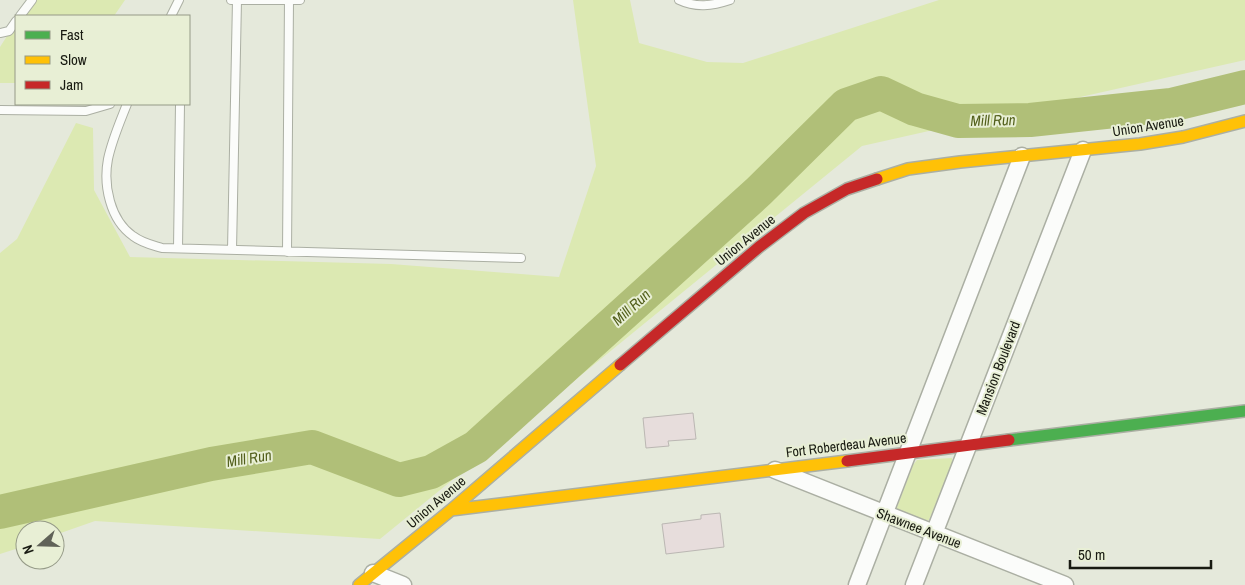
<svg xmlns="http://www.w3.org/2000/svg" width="1245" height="585" viewBox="0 0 1245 585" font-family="'Archivo Narrow',sans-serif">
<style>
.green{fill:#dce9b2}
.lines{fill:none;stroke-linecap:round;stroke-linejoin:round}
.river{stroke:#b0bf78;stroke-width:34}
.building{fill:#e7dddc;stroke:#bbb7b3}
.lane-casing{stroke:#abafa3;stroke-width:10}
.street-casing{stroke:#abafa3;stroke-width:19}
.fast-casing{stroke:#abafa3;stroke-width:14}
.slow-casing{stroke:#abafa3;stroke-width:14}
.jam-casing{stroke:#abafa3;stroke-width:14}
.lane{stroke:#fbfcfa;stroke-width:8}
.street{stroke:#fbfcfa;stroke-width:16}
.fast{stroke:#4caf50;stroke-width:11}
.slow{stroke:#ffc107;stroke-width:11}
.jam{stroke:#c62828;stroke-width:11}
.labels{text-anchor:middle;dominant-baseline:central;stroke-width:4;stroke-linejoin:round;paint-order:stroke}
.street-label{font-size:14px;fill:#181a11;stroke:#e8efd5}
.water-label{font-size:15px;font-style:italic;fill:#515e1a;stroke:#e8efd5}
</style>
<rect width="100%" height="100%" fill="#e5e9db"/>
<path class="green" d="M30 0H125L114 16H20Z
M573 0H630L639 43 707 62 743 63 939 0H1245V60L862 146 380 539 95 521 55 535V530H25V546L0 554V253L17 239 76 123 93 128 94 190 130 257 391 264 559 277 596 166Z
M16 22V83H0V47Z
M952 458V464L929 520H924L896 510 913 465 917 460Z"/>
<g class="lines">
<path class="river" d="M0 512 211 464 312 447 399 480 431 472 476 447 759 191 846 105 881 93 915 109 958 121 1030 120 1171 105 1245 87"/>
</g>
<path class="building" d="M693 413 696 439 668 441 669 446 646 448 643 418Z
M720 513 724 547 666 554 662 524 701 519V515Z"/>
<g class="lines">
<g class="lane-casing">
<path id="lane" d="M231 0H300
M679 0C696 8 712 6 730 0
M20 16 32 0
M171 16 179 0
M0 33 9 31 16 21
M127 104C120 122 112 140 108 159 103 185 110 220 133 236 142 243 152 245 162 248L521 258
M0 110 86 111 110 104
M178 248 180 104
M232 250 237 0
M287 252 289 0"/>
</g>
<g class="street-casing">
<path id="street" d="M775 470 1065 585
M373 573 403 585
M857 585 1022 156
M914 585 1083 150"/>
</g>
<g class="fast-casing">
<path id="fast" d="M1009 440 1245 411"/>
</g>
<g class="slow-casing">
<path id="slow" d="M877 179 908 169 960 162 1140 144 1183 137 1245 121
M451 510 847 461
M359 585 451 510 620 365"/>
</g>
<g class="jam-casing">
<path id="jam" d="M620 365 759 247 804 213 847 189 877 179
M847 461 1009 440"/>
</g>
<use href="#lane" class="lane"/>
<use href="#street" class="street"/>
<use href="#fast" class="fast"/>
<use href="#slow" class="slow"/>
<use href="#jam" class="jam"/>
</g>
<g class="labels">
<g class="street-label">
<text transform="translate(1148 126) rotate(-9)">Union Avenue</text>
<text transform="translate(745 240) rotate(-39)">Union Avenue</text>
<text transform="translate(998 368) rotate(-69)">Mansion Boulevard</text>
<text transform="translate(846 445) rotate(-7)">Fort Roberdeau Avenue</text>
<text transform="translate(436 502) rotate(-40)">Union Avenue</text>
<text transform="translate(919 528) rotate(21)">Shawnee Avenue</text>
</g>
<g class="water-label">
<text transform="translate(993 120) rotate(-1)">Mill Run</text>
<text transform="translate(631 307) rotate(-42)">Mill Run</text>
<text transform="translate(249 458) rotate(-9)">Mill Run</text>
</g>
</g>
<rect x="15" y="15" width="175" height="90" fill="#e8efd5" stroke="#959a87"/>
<rect x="25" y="31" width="25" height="8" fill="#4caf50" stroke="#959a87"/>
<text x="60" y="40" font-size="15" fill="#181a11">Fast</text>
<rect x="25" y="56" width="25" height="8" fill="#ffc107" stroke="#959a87"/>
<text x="60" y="65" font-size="15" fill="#181a11">Slow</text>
<rect x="25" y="81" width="25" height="8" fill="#c62828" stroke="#959a87"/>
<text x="60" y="90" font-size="15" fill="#181a11">Jam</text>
<g transform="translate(40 545) rotate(250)"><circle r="24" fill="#e8efd5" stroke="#959a87"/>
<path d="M0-4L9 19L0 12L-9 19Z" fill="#606258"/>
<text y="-8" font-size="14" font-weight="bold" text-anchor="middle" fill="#181a11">N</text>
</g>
<path d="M1070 560v8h141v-8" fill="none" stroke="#181a11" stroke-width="2.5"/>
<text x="1078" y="560" font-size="15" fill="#181a11" stroke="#e8efd5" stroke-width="4" paint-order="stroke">50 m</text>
</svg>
